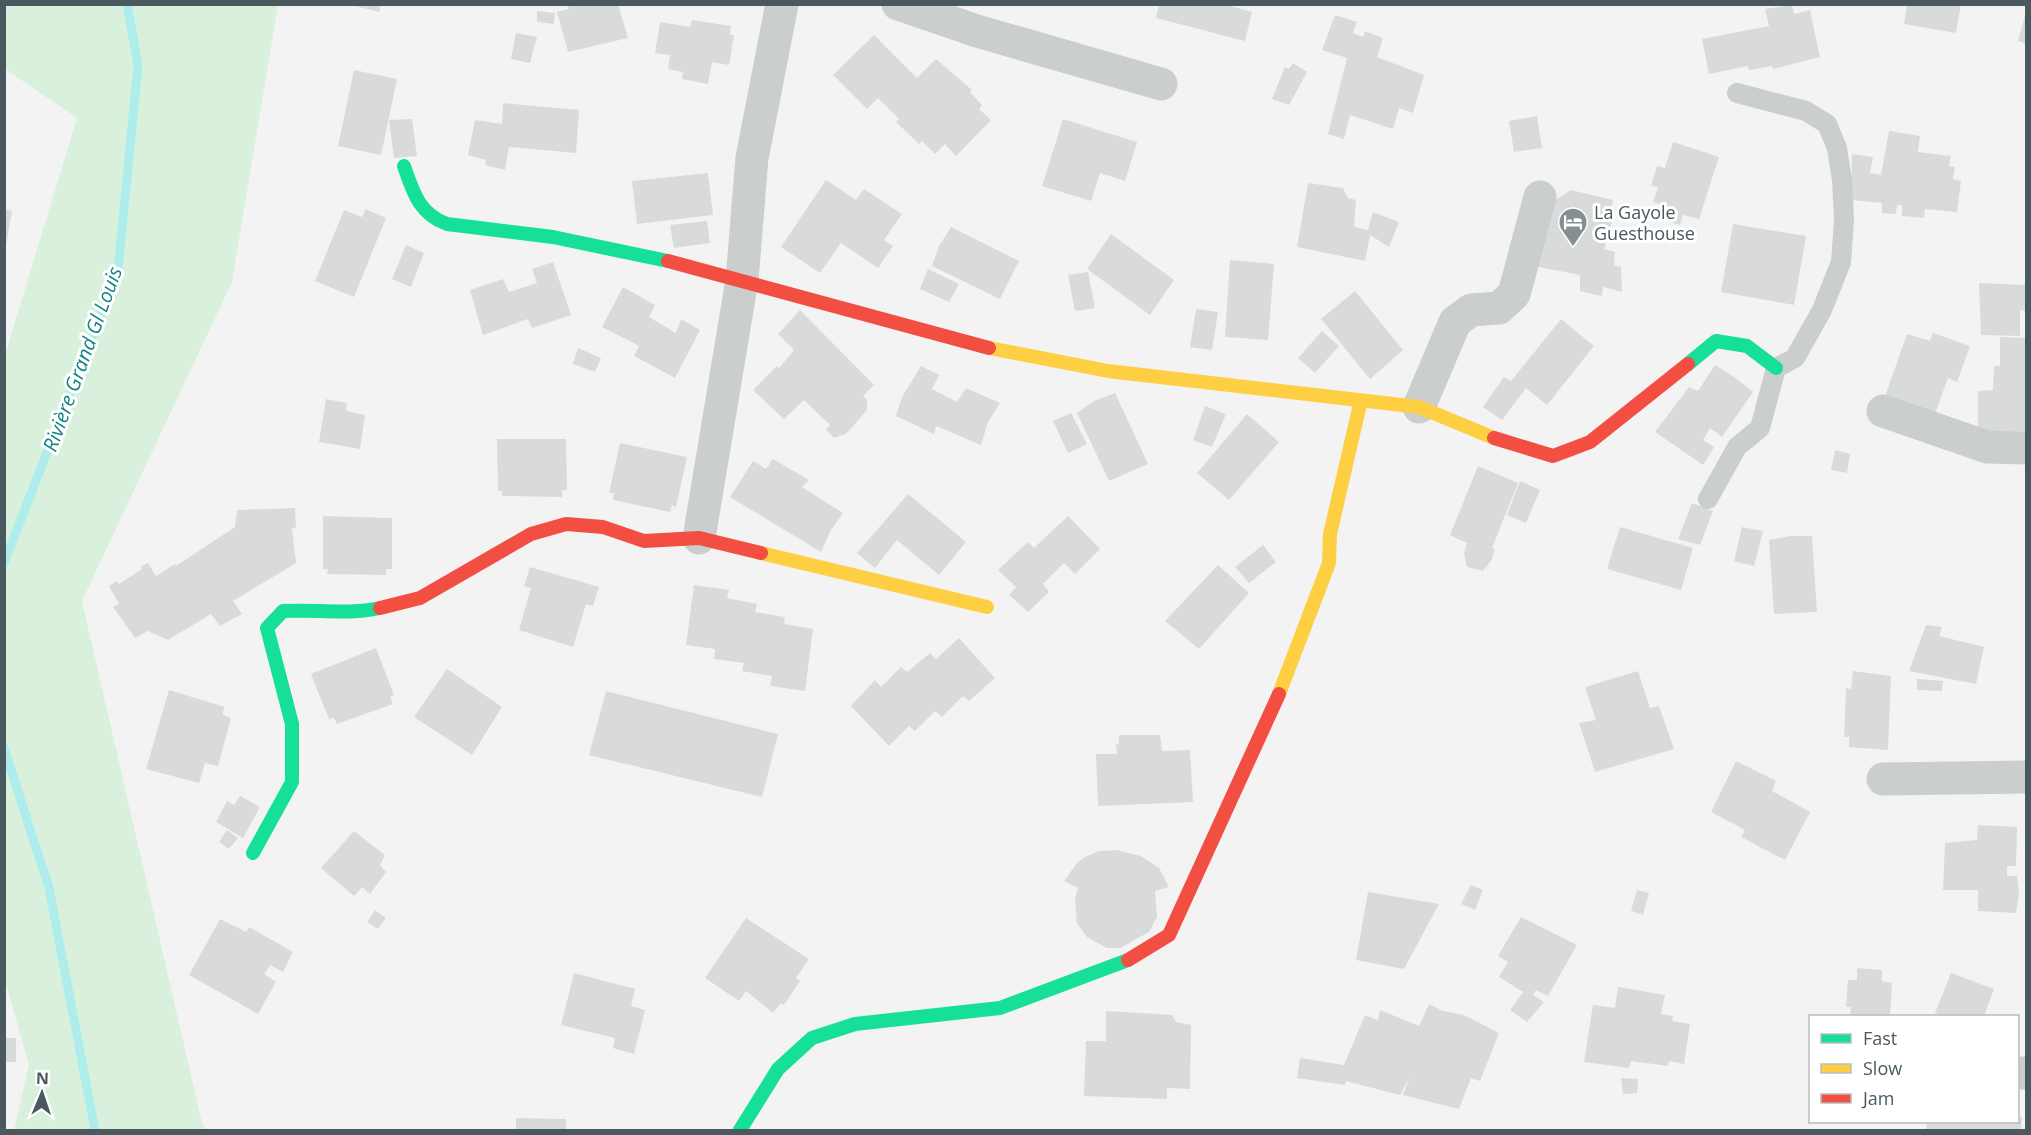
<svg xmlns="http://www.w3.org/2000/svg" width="2031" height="1135" viewBox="0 0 2031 1135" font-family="'Open Sans',sans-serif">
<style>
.green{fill:#d9f1dc}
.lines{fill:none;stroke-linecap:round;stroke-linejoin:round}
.stream{stroke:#afedec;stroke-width:9}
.building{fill:#d9dbdb}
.lane{stroke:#cacece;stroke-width:20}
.street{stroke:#cacece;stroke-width:33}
.fast{stroke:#16e098;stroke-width:14}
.slow{stroke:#ffcf43;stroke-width:14}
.jam{stroke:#f24e42;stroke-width:14}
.labels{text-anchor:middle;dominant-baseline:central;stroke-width:6;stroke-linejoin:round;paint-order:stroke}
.poi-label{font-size:18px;fill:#4a595f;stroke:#fff;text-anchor:start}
.water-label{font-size:20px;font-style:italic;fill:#128482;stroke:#fff}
</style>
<rect width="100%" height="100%" fill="#f3f3f3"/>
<path class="green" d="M4 5H278L232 282 82 601 202 1123 207 1130H14L29 1065 4 977 5 355 77 118 5 69Z"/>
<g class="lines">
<path class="stream" d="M4 563 118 270 138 65 127 4
M4 748 49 888 95 1130"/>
</g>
<path class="building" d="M347 4H381L379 12Z
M567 4H618L628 38 568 52 557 12 569 9Z
M1159 4H1224L1252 12 1245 41 1156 18Z
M1907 4H1961L1956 33 1904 24Z
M1792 5 1794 14 1810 10 1820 57 1773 69 1772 66 1749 70 1748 66 1709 74 1702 39 1769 26 1765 9Z
M537 11 555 13 554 24 537 22Z
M2026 12V44L2018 41Z
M1335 15 1357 22 1353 33 1363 37 1365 31 1383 38 1377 57 1424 75 1413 113 1399 108 1393 129 1350 115 1344 139 1328 134 1347 58 1322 50Z
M692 20 731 26 730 35H734L729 65 712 62 708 84 682 79 683 72 668 69 670 55 655 53 660 22 690 27Z
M516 33 537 37 530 63 511 59Z
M874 35 917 78 936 59 972 90 970 92 982 105 979 109 991 120 956 156 945 144 935 154 922 141 919 144 896 122 899 119 878 98 867 109 833 75Z
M1293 63 1307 72 1289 105 1272 99 1285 67 1289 69Z
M354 70 397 79 381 155 338 146Z
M503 103 579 110 576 153 509 147 505 170 485 165 486 160 468 155 475 120 502 124Z
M1537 116 1542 148 1514 152 1509 121Z
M412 119 417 156 394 158 389 120Z
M1063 119 1137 142 1125 181 1100 173 1091 201 1042 186Z
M1889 131 1920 136 1918 152 1951 156 1949 166 1955 167 1953 179 1961 181 1957 212 1925 209 1924 218 1902 216V205H1897L1896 214 1882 213V203L1851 200 1852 154 1873 157 1870 173 1881 175Z
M1673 142 1719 157 1699 219 1683 215 1680 225 1663 220 1667 207 1653 202 1658 187 1651 186 1657 166 1665 168Z
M708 173 713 215 637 224 632 181Z
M826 180 856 200 864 189 902 214 884 240 893 246 878 268 841 243 820 273 781 247Z
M1308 183 1343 188 1348 198 1356 200 1354 227 1368 230 1373 212 1399 222 1389 247 1370 235 1365 261 1297 247Z
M1571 190 1613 200 1610 217 1613 218 1604 249 1615 252 1614 265 1621 267 1622 292 1603 287 1602 296 1580 291V275L1534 266 1548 205Z
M4 209 12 211 6 246H4Z
M366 209 386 218 354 297 315 281 344 210 362 217Z
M707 221 710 243 674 248 670 225Z
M1733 224 1806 236 1794 305 1721 292Z
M951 227 1019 261 1000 299 932 266 939 246Z
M1111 234 1174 280 1150 315 1087 269Z
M406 245 424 253 411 287 392 279Z
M1230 260 1274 264 1268 340 1225 337Z
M553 262 571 315 532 328 528 319 483 335 470 290 503 279 509 292 537 283 532 269Z
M928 269 959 284 949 302 920 289Z
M1088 272 1095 308 1075 311 1068 275Z
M1979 283 2026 285V311L2020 310V336L1981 335Z
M623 287 655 305 649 317 676 333 681 319 700 330 675 378 634 356 639 346 602 327Z
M1355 291 1403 350 1370 379 1321 319Z
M1196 309 1218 312 1212 350 1190 347Z
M800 310 874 385 863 396 867 400V410L846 434 834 438 826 430 830 425 804 400 784 419 753 390 777 366 779 368 794 350 778 334Z
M1561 319 1594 346 1547 405 1526 388 1502 420 1483 407 1504 377 1511 381Z
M1322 331 1339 346 1315 373 1298 358Z
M1933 333 1970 346 1957 382 1948 378 1932 422 1882 405 1907 334 1930 341Z
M2000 337 2026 338 2025 431H1978V391L1993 390 1994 366H2000Z
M578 348 601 358 595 372 573 364Z
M1715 365 1734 377 1753 392 1722 437 1710 428 1703 440 1714 447 1703 465 1655 432 1689 387 1698 391Z
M921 366 939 375 932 389 957 402 966 388 1000 403 988 422 981 445 936 426 934 434 896 416 902 397Z
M1115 393 1148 464 1109 481 1077 413 1094 401Z
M326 399 347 403 346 411 365 415 360 449 319 442Z
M1205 406 1226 414 1212 447 1193 440Z
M1071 413 1087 444 1068 453 1053 421Z
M1247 414 1279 442 1229 500 1197 473Z
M497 439H566L567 490H562V497L502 496V491H498Z
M620 443 687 457 676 507 672 505 670 512 613 500 614 493H609Z
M1835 450 1850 454 1847 473 1831 470Z
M773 459 809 480 802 487 843 513 831 530 821 552 730 497 753 461 766 469Z
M1478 466 1518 483 1492 548 1495 549 1491 561 1483 571 1467 567 1464 553 1467 543 1450 535Z
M1520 481 1540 490 1526 523 1507 515Z
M908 494 966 542 939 575 897 540 875 568 857 553Z
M1692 503 1713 511 1700 545 1678 539Z
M295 508 296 528H292L296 563 233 601 242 614 220 626 211 614 168 640 148 631 135 638 113 607 119 604 109 586 117 581 119 584 142 569 140 567 148 563 156 576 175 564 176 566 235 527 237 510Z
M323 516 392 518V569H386V575L327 574 328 569H323Z
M1068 516 1100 549 1075 574 1064 563 1043 584 1049 592 1028 612 1009 595 1016 587 998 570 1028 542 1034 548Z
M1620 527 1693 548 1681 590 1607 569Z
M1742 527 1763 531 1754 566 1734 561Z
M1791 536H1812L1817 612 1774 614 1769 540Z
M1263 545 1276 562 1249 583 1235 567Z
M1218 565 1249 593 1199 649 1165 621Z
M530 567 599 587 593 606 586 604 573 647 519 630 531 588 524 586Z
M694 585 729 590 727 598 757 604 755 612 785 617 784 624 813 629 805 691 770 686 772 676 742 671 744 663 714 659 715 649 686 645Z
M1926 625 1942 627 1939 636 1984 647 1976 684 1909 671Z
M959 638 995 678 969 701 963 696 942 717 935 711 915 731 909 726 889 746 851 706 875 680 881 687 901 667 907 672 930 653 936 659Z
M376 648 394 695 390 697 393 704 337 724 334 718 329 719 311 674Z
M447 669 502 707 472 755 414 717Z
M1638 671 1650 708 1659 706 1674 749 1595 772 1579 723 1596 720 1585 687Z
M1853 671 1891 676 1888 750 1849 747V737H1844L1846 688 1851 689Z
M1917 679 1943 681 1942 691 1917 690Z
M169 690 225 707 222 714 231 718 218 766 205 763 199 783 146 769Z
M606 691 778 734 762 797 589 755Z
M1119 735H1160L1162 751 1190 750 1193 802 1098 806 1096 754H1117L1116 744 1119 743Z
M1736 761 1776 781 1772 791 1810 812 1785 860 1741 837 1745 830 1711 812Z
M240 796 260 807 243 838 216 822 227 801 234 805Z
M1978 825 2017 827 2016 866H2007V876H2017L2019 894 2016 913 1978 911V890H1943L1945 843 1977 840Z
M227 830 238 838 229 849 219 842Z
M354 831 385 855 380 865 386 872 370 894 362 887 354 896 321 868Z
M1116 850 1141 856 1159 868 1169 887 1155 891 1157 917 1149 932 1120 948H1107L1087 937 1077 923 1075 899 1078 888 1064 881 1077 863 1085 857 1099 851Z
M1471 885 1483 890 1475 910 1461 904Z
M1637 890 1649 893 1643 915 1631 911Z
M1368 892 1439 904 1404 969 1356 960Z
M375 910 386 918 378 929 367 922Z
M1521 917 1577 945 1548 996 1536 990 1533 995 1544 1002 1527 1022 1510 1010 1523 992 1499 977 1508 962 1498 956Z
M746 918 809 959 796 978 800 981 784 1005 781 1003 773 1013 746 991 739 1001 705 978Z
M220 919 246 932 249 927 293 952 283 972 270 965 264 974 276 982 258 1014 189 975Z
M1857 968 1882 970V981L1892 983 1890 1016H1850L1851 1007H1846L1848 980H1857Z
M574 973 635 989 631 1006 645 1010 634 1054 613 1048 615 1038 561 1025Z
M1951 973 1994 989 1984 1016H1942L1935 1013Z
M1618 987 1665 995 1661 1014 1673 1016 1672 1021 1690 1024 1684 1064 1669 1061 1668 1066 1631 1061 1629 1068 1584 1062 1593 1005 1615 1008Z
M1429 1004 1443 1011 1464 1015 1499 1033 1480 1081 1471 1078 1459 1109 1403 1095 1410 1077 1400 1095 1346 1081 1345 1085 1297 1078 1300 1058 1344 1065 1365 1015 1378 1020 1380 1010 1419 1026Z
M1106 1011 1172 1015 1176 1022 1191 1025 1190 1089 1167 1088V1099L1084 1096 1086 1041H1106Z
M4 1038H16V1062H4Z
M1621 1078 1638 1079 1637 1093 1623 1094Z
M2018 1117H2022L2021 1130H1926L1927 1122H2018Z
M516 1118 566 1119V1130H516Z"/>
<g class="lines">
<path class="lane" d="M1708 499 1737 447 1760 428 1776 368 1795 358 1822 310 1841 262 1844 220 1842 180 1837 148 1827 124 1806 111 1737 93"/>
<path class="street" d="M898 4 977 31 1161 84
M1419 407 1455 322 1471 310 1499 308 1514 294 1540 197
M1883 411 1987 447 2026 448
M699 538 742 280 752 158 782 4
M1883 779 2026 777
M2018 1073H2026"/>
<path class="fast" d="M404 166C413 192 419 214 447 224L553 237 668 261
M1688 364 1716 341 1747 346 1776 368
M253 853 292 782V724L267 628 283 611C315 609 348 615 380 608
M740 1130 778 1069 812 1038 855 1024 1000 1008 1128 960"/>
<path class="slow" d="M989 348 1108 371 1419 407 1494 438
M761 553 987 607
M1279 694 1329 563 1330 534 1361 400"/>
<path class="jam" d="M668 261 989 348
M1494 438 1553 456 1590 442 1688 364
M380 608 420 598 531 534 566 524 603 527 644 541 699 538 761 553
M1128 960 1169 935 1279 694"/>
</g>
<defs>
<g id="hotel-pin" transform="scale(1.5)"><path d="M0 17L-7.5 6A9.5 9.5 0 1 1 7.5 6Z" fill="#858f93" stroke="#fff"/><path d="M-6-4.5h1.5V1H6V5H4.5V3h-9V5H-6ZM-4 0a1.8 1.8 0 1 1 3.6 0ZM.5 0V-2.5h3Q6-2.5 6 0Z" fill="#fff"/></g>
</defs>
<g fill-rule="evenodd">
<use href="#hotel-pin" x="1573" y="222"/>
</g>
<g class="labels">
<g class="poi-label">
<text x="1594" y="212">La Gayole<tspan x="1594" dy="21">Guesthouse</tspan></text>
</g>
<g class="water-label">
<text transform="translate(82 359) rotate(-70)">Rivière Grand Gl Louis</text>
</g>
</g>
<rect width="2031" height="1135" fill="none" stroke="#4a595f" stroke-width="12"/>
<rect x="1809" y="1015" width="210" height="108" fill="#ffffff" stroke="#b7bdbf" stroke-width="1.5"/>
<rect x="1821" y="1034" width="30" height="9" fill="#16e098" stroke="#b7bdbf" stroke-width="1.5"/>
<text x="1863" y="1045" font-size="18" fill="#4a595f">Fast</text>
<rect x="1821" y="1064" width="30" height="9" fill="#ffcf43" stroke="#b7bdbf" stroke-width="1.5"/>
<text x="1863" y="1075" font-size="18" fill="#4a595f">Slow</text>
<rect x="1821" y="1094" width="30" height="9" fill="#f24e42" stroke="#b7bdbf" stroke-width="1.5"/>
<text x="1863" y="1105" font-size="18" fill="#4a595f">Jam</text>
<g transform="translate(42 1093) rotate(2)" stroke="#ffffff" stroke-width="4.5" paint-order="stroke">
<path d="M0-4.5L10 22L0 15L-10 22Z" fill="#4a595f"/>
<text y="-9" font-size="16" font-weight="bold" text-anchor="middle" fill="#4a595f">N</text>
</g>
</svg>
